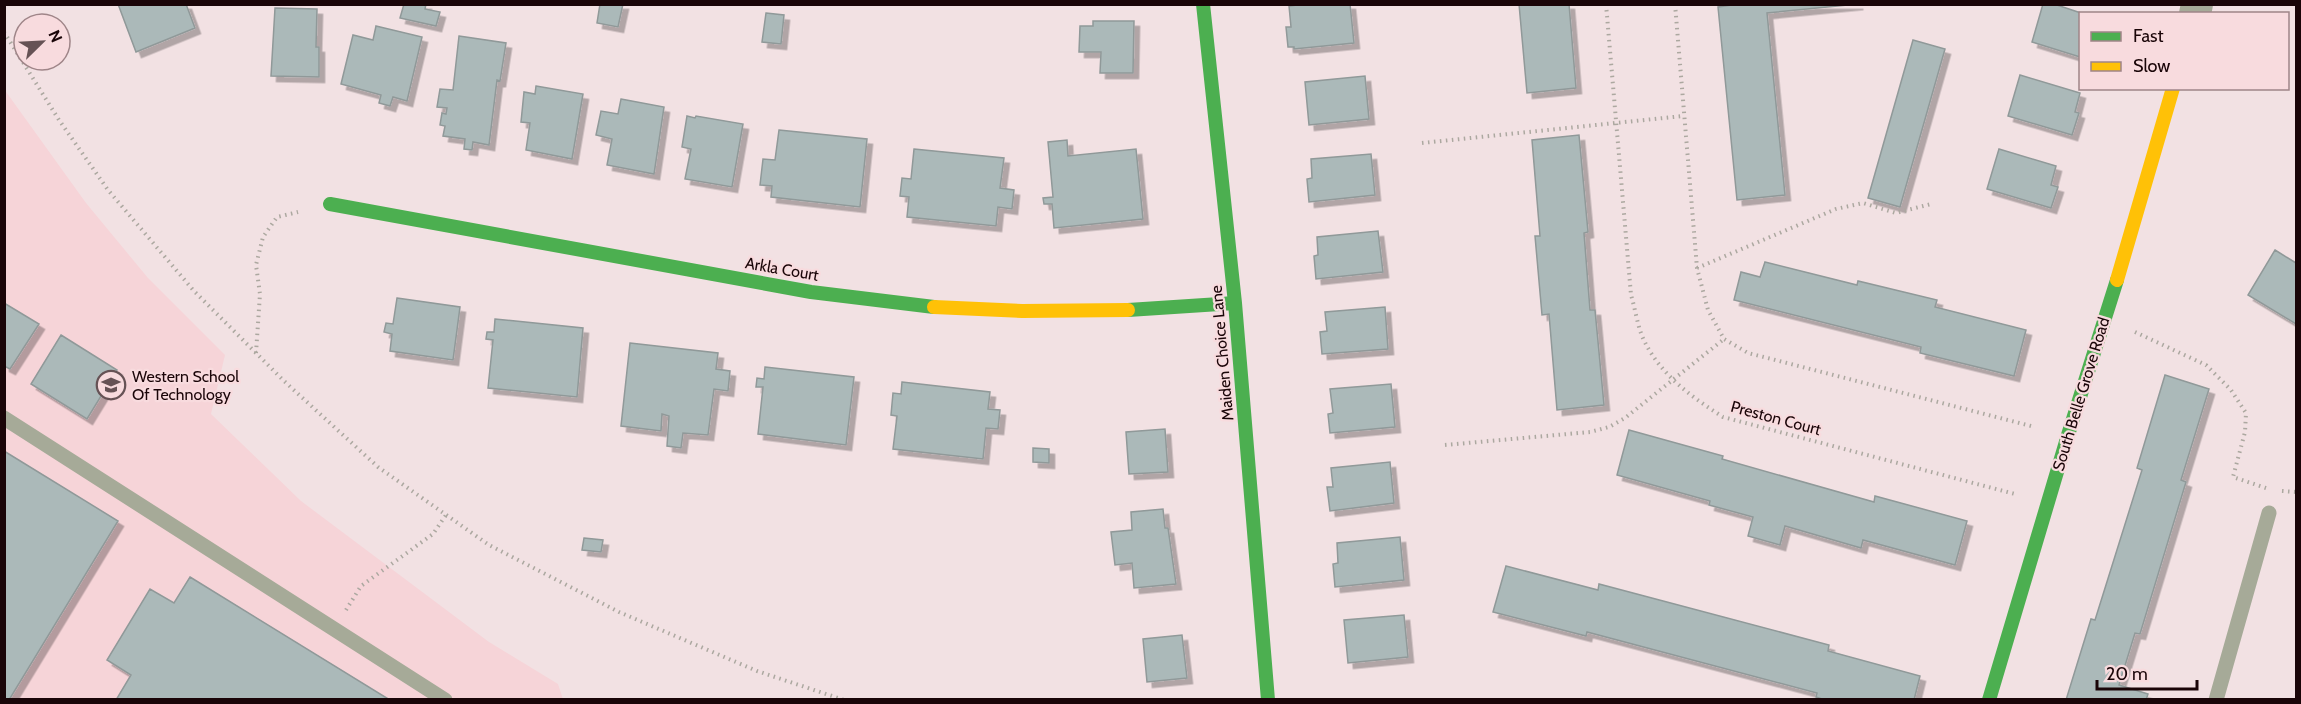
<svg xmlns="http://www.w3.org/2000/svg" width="2301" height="704" viewBox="0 0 2301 704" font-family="Cabin,sans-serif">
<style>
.built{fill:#f6d4d8}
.building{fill:#abb9b9;stroke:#909999;stroke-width:1.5;filter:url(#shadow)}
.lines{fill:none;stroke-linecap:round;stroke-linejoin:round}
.path{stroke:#aca8a0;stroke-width:4;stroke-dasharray:1.5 4.5;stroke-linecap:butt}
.lane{stroke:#a6aa98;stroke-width:15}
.street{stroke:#a6aa98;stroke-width:32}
.fast{stroke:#4caf50;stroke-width:14}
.slow{stroke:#ffc107;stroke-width:14}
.labels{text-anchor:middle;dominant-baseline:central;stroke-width:4.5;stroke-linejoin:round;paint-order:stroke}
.street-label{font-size:16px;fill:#1a0508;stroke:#f8dbde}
.poi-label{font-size:16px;fill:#1a0508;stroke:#f8dbde;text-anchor:start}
</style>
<defs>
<filter id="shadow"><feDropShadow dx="5.5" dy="5.5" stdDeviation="0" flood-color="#0004"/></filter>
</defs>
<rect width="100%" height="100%" fill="#f2e1e3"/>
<path class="built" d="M4 89 86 203 148 278 225 355 211 414 301 501 489 642 558 684 563 699H5Z"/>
<path class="building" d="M118 4H186L195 28 136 52Z
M404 4H426L425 9 440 12 436 26 400 18Z
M600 4H623L618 27 597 23Z
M1306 4H1350L1354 43 1294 49V47H1288L1286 27H1291L1289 6Z
M1519 4H1569L1576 88 1527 93Z
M1739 4H1858L1767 13 1785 195 1737 200 1718 7Z
M2043 4H2054L2084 14H2080V57L2032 42Z
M275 8 317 9 316 47H319V77L271 76Z
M766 13 784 15 781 44 762 42Z
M1093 21H1134L1133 73H1100L1101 52H1079L1080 26H1093Z
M376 26 422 37 407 101 393 97 390 106 379 103 381 95 341 84 353 35 373 40Z
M459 36 506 43 500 81 497 80 489 145 473 142 472 150 464 149 465 139 443 136 445 126 440 125 442 113 446 114 447 108 437 107 440 89 453 90Z
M1913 40 1945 49 1900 207 1868 198Z
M2020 75 2080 93 2075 112 2079 113 2072 135 2008 116Z
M1365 76 1369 119 1309 125 1305 82Z
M536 86 583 94 572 159 526 150 530 123 521 122 524 92 535 94Z
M621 99 664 107 654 174 607 165 612 139 596 135 601 111 618 114Z
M687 116 695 118 696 116 743 124 732 187 685 179 691 149 682 147Z
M779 130 867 139 860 207 771 197 772 186 760 185 763 159 775 160Z
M1579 135 1588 232 1584 233 1590 310H1595L1604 405 1557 410 1549 314 1542 315 1535 236H1540L1532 140Z
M1067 140 1068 156 1136 149 1143 219 1054 228 1052 204H1044L1043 198 1053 197 1048 142Z
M914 149 1004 158 1000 188 1014 190 1012 209 998 207 996 226 907 217 909 197 900 196 902 178 911 179Z
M1999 149 2056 166 2051 185 2058 187 2051 208 1987 189Z
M1371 154 1375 195 1309 202 1307 179 1312 178 1311 159Z
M1378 231 1383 272 1316 279 1314 256 1318 255 1317 237Z
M2275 250 2296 263V324L2248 295Z
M1765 262 1857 285 1858 281 1937 300 1935 307 2026 330 2014 376 1920 353 1921 347 1734 300 1741 272 1760 277Z
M397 298 460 307 453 360 390 351 392 334 384 332 386 323 393 324Z
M4 303 39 324 10 369 4 366Z
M1385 307 1388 349 1322 354 1320 332 1327 331 1325 312Z
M495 319 583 328 577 397 488 388 493 340 486 339 487 332H494Z
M61 335 117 370 87 419 31 384Z
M630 343 718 353 716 369 730 371 728 391 714 389 708 435 683 433 681 448 667 446 669 416 662 414 661 431 621 426Z
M765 367 854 377 846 445 758 434 763 387H756L757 378 764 379Z
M2165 375 2209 389 2181 480 2186 482 2140 634 2135 633 2119 685 2148 694 2146 700H2066L2091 619 2095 620 2142 470 2137 468Z
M902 382 990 392 988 409 1000 410 998 429 986 428 983 459 893 449 897 416 891 415 893 393 901 394Z
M1391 384 1395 427 1330 433 1328 414 1333 413 1330 389Z
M1165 429 1168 472 1129 474 1126 432Z
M1629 430 1723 456 1722 459 1874 502 1875 496 1967 521 1955 565 1863 540 1861 548 1785 526 1780 545 1748 536 1753 517 1709 505 1710 501 1617 475Z
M1033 448 1049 449V463L1033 462Z
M4 451 118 521 9 700H4Z
M1390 462 1394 503 1330 511 1327 487H1333L1331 468Z
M1163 509 1165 528H1168L1176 584 1134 588 1132 563 1115 565 1111 532 1132 530 1131 512Z
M1400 537 1404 580 1335 587 1333 564 1338 563 1337 543Z
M584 538 603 540 601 552 582 550Z
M1506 566 1598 590 1599 584 1829 645 1828 651 1920 676 1914 700H1825L1816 697 1817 693 1587 632 1586 636 1493 612Z
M190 577 390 700H116L131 675 107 660 150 589 174 603Z
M1404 615 1408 657 1348 663 1344 620Z
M1182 635 1187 678 1147 682 1143 639Z"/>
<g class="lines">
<path class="path" d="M1606 4 1631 295C1635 308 1637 323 1642 336 1658 373 1690 396 1723 417L2015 494
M1675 4 1697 268 1708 310 1724 339 1748 353 2035 427
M4 32 59 120 108 190 194 291 284 381 378 467 489 545 619 612 757 671 844 700
M1422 143 1683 116
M1697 268 1836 209 1863 203 1896 213 1931 204
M2135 332 2206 365 2231 390 2246 413 2245 432 2233 477 2266 488
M256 353 260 294 256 265 263 237 277 217 298 212
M1445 445 1590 432 1609 427 1625 418 1724 339
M2282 491 2296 492
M346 610 361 586 433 534 446 515"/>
<path class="lane" d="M4 418 445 700
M2216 700 2269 513"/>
<path class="street" d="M2195 14 2197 4"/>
<path class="fast" d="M1203 4 1235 303 1268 700
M330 204 811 292 934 307
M1128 310 1235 303
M1989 700 2068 435 2117 280"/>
<path class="slow" d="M2117 280 2173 88
M934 307 1022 311 1128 310"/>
</g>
<defs>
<g id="school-ring" transform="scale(1.5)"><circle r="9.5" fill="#f8dbde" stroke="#665255" stroke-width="1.5"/><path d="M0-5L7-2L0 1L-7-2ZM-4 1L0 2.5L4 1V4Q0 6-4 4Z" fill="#665255"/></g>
</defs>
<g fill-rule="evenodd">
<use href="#school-ring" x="111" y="385"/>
</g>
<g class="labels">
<g class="street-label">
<text transform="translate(782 269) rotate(10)">Arkla Court</text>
<text transform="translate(1222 353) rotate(-95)">Maiden Choice Lane</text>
<text transform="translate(2081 394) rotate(-73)">South Belle Grove Road</text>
<text transform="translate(1776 418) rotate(15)">Preston Court</text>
</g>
<g class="poi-label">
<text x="132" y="376">Western School<tspan x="132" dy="18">Of Technology</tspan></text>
</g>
</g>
<rect width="2301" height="704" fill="none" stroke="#1a0508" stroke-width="12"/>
<rect x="2079" y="12" width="210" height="78" fill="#f8dbde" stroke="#9f8588" stroke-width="1.5"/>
<rect x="2091" y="32" width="30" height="9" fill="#4caf50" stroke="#9f8588" stroke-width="1.5"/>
<text x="2133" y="42" font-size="18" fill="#1a0508">Fast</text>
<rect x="2091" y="62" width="30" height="9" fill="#ffc107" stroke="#9f8588" stroke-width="1.5"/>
<text x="2133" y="72" font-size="18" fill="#1a0508">Slow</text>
<g transform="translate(42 42) rotate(66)"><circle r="28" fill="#f8dbde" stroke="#9f8588" stroke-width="1.5"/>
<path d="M0-4.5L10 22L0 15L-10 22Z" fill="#665255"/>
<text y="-9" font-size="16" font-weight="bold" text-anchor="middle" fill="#1a0508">N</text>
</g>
<path d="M2097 680v9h100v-9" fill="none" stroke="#1a0508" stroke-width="3"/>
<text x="2106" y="680" font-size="18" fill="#1a0508" stroke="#f8dbde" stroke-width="4.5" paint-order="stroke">20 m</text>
</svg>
